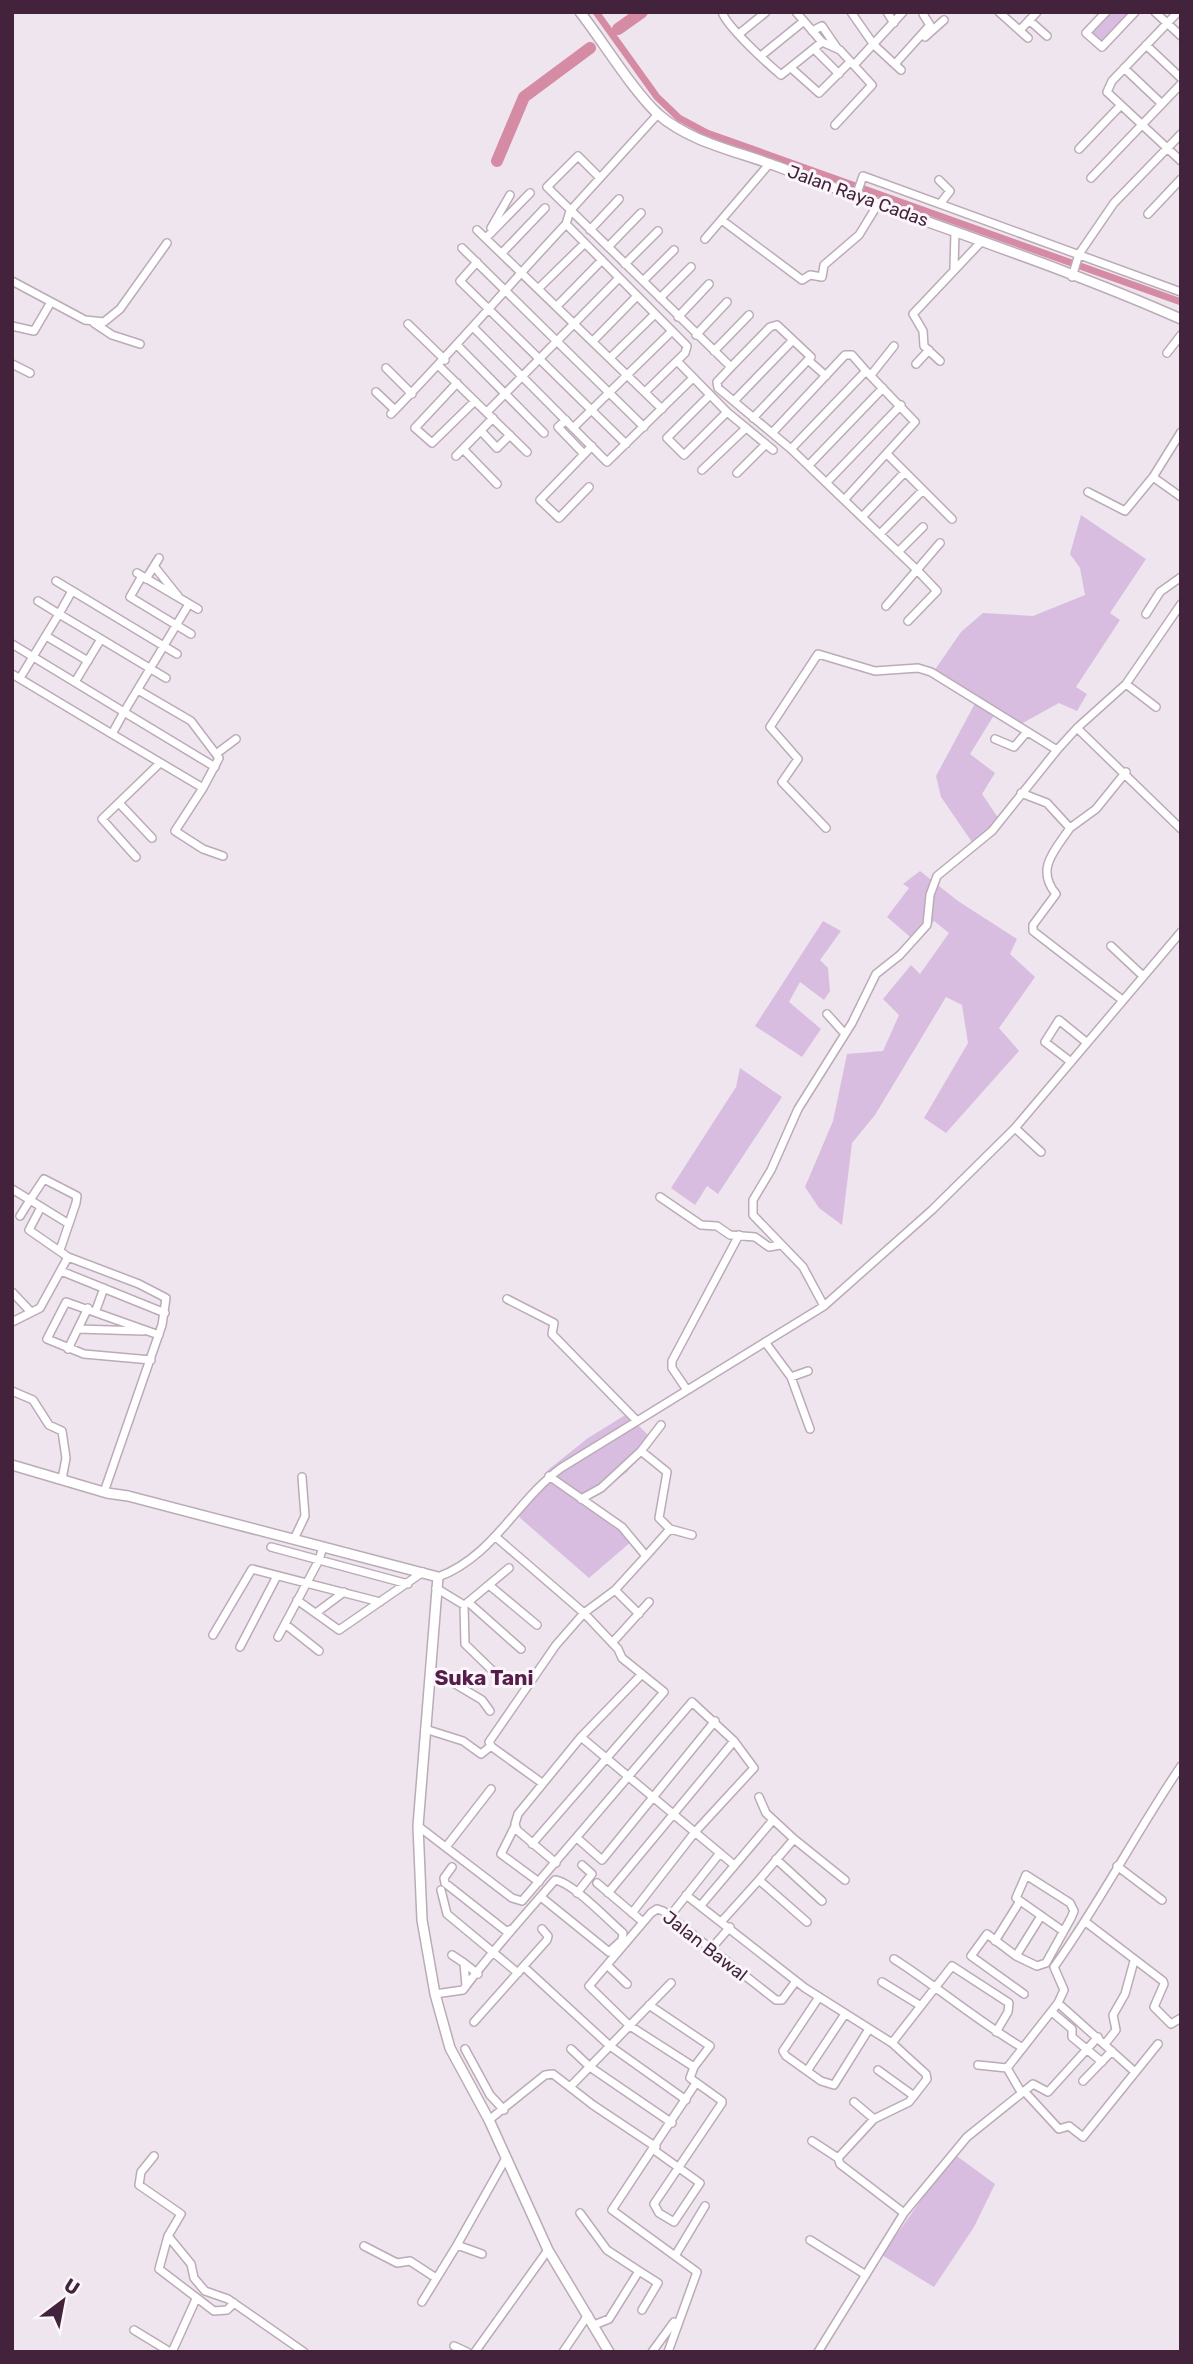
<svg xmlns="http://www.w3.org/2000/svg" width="1193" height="2364" viewBox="0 0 1193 2364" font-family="Rubik,sans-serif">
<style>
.green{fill:#d8bde1}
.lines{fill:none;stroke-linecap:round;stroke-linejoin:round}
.canal{stroke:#d68ba5;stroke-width:7}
.river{stroke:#d68ba5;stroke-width:12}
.minor-casing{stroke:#bbabb8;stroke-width:10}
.tertiary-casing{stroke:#bbabb8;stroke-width:12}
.minor{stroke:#fff;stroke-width:7}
.tertiary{stroke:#fff;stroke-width:9}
.labels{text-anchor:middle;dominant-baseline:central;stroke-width:6;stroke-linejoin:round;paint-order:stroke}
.street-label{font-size:18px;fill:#42233b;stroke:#fbf6fb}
.quarter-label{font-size:21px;font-weight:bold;fill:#561d48;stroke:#fbf6fb}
</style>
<rect width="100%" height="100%" fill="#efe5ee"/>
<path class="green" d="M1109 12H1132L1101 44 1089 33Z
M1081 515 1146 559 1110 613 1120 620 1076 687 1087 694 1077 711 1059 703 1019 725 996 712 970 754 995 773 982 794 1001 822 976 848 941 797 936 776 979 696 934 671 961 632 983 613 1033 616 1085 595 1080 568 1070 554Z
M920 871 958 901 1017 939 1010 954 1035 977 999 1028 1019 1051 946 1133 924 1118 968 1043 962 1005 946 997 875 1115 852 1143 842 1225 819 1208 805 1187 833 1121 847 1054 883 1051 899 1015 883 999 911 965 920 974 949 933 934 921 915 941 887 917 909 888 903 884Z
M823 921 841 931 820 960 828 968 830 991 824 1000 800 982 789 1002 821 1029 802 1057 755 1026Z
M740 1068 782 1097 718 1194 707 1186 695 1205 671 1188 736 1087Z
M627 1414 652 1439 627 1472 588 1500 615 1521 632 1541 589 1578 519 1517 548 1470 588 1438Z
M954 2154 995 2184 974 2227 934 2287 882 2255Z"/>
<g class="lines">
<path class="canal" d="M596 12 657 97 679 118 707 133 1181 302"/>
<path class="river" d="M618 29 642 12
M497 161 524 97 590 48"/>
<g class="minor-casing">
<path id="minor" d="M722 12C727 27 768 64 781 75L822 42
M796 12 822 42 840 50 872 85 835 125
M851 12 874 45 901 70
M887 12 894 23
M999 12 1028 38
M1106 12 1086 33 1102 47 1135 12
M1155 12 1181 36
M1178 12 1112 81 1107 92 1181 161
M1029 20 1047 36
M1020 30 1037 12
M812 31 822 26 837 48
M739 34 766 12
M925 37 944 20
M1146 45 1181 78
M814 49 839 74
M762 55 804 21
M895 64 930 25 923 14
M854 65 903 12
M791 68 819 93 850 62
M1124 68 1162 104
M1079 149 1121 105
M600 178 578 156 547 187 731 367 717 382 718 388 791 449 915 568
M1091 178 1181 84
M939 180 950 191 940 204
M856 196 863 176 1181 292
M1148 214 1181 179
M723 221 802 280 810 275 822 277 824 265 859 235 878 204
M566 224 687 346 685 353 645 392
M491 228 510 195
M477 230 662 409
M590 230 619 199
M486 238 530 193
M705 239 770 163
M608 247 641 213
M462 248 644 427
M502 253 545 208
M477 262 460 281 626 444
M625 264 658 231
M954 268 955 232
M1072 277 1079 254 1114 203 1181 134
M12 281 85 320 104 322 120 309 167 243
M643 281 674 250
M540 287 585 243
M660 298 691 267
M558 305 602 260
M678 317 709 284
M94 323 112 335 140 344
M408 324 445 360
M12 326 34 331 51 302
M474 328 607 462 693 378
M696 335 727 302
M594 340 637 296
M458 346 544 433
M714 351 749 315
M1167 353 1181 335
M611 357 655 314
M677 361 727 412 773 450
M940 361 924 346 923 331 913 314 981 242
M12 364 30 373
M916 364 929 350
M439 366 527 452
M731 367 770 327 777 325 811 357 808 360 826 376
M386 368 412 394
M871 375 894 346
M457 383 415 428 432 443 475 401
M376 392 395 410
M710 395 667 438 684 455 727 412
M734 401 793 340
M487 412 619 278
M391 414C452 352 507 287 566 224L570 211 658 114
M753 418 808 360
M566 420 558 427 584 454
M573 428 672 331
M481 431 497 448 510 435
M773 432 845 355H852L866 371
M463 449 497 484
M791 449 866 371 915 422 845 499
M887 454 952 519
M456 456 493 418
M809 465 883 388
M702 470 746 428
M737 473 766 444
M1153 477 1181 497
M827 482 901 405
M589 487 559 518 540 500 592 446
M1088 492 1125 511 1153 477 1181 432
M862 517 905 472
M880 534 923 490
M898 552 923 527
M154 566 178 596
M137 573 198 609
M142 576 130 597 191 634
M146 579 159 558
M56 581 177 654
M38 601 59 614 72 591
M189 604 124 712 215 767
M886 606 940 543
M1146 614 1160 592 1181 577
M908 621 937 591 918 571
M46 636 88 661
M101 639 166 678
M12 644 124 712 112 734 12 674
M20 678 59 614 101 639 75 682
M1126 684 1156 707
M1077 728 1126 684 1181 604
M112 734 203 788 219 758 191 721 138 690
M995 739 1014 747 1026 733
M1057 750 1077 728 1181 829
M216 754 236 739
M203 788 175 831 203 849 223 856
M1021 793 1047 803 1070 828 1096 809 1126 772
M119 803 152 838
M1070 828C1055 850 1035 869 1056 894L1033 925V931L1121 999
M136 857 102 819 160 763
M1111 946 1142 975
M827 1014 845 1034
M1071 1062 1045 1042 1059 1020 1086 1042
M1015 1128 1041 1152
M12 1189 30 1200 20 1216
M660 1197 701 1225 717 1226 730 1235 755 1237 769 1247 780 1245
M41 1207 29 1230 68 1257 139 1284 166 1298 162 1325 104 1492
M60 1250 76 1203 77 1196 44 1179 30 1200 69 1224
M61 1271 165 1313
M12 1292 31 1312
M507 1299 554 1323 552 1334 637 1421
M824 1306 803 1267 753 1215V1200L771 1170 798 1109 852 1023 876 974 900 955 927 925 930 895 937 876 992 831 1057 750 931 672 918 668 875 671 818 654 770 727 798 759 782 782 826 828
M96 1310 104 1288
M12 1322 40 1308 68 1257
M78 1329 143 1331
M765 1342 791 1377 810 1429
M68 1349 88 1308
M151 1360 84 1354 47 1339 66 1302 159 1335
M791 1377 808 1371
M687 1390 672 1368V1361L739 1235
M12 1391 33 1400 49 1425 62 1431 66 1458 62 1479
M641 1451 661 1425
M581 1499 601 1488 641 1451 667 1472 659 1518 670 1529
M497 1538 584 1613 618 1649 622 1658 664 1692 532 1844
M294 1539 305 1516 302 1477
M271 1547 408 1584
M646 1556 670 1529 692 1535
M438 1577C493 1557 516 1501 561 1468L824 1306 932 1210 1015 1128 1181 932
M489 1585 537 1625
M436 1588 464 1605 465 1644 500 1678
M615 1590 639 1614
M297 1600 339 1630 423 1572
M468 1602 521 1649
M467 1603 509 1568
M316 1613 344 1592
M285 1624 319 1651
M213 1635 252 1569 380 1602
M278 1637 319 1560 323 1547
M612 1643 649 1602
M240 1647 277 1576
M430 1669 482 1700 490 1711
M425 1729 463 1741 481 1754 491 1746
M581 1737 733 1864
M542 1783 492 1747 489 1742 556 1645 584 1613 615 1590 646 1556 622 1527 549 1476
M759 1797 766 1813 794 1839 759 1880 807 1922
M418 1826 512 1898 522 1901 692 1702 734 1741 754 1768 695 1832 632 1913
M515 1826 501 1854 539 1882
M577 1838 602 1860 715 1721
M794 1839 845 1880
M446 1847 491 1789
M776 1859 822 1901
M556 1863 517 1830 515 1824 518 1814 581 1737 642 1674
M1117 1866 1162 1900
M452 1867 444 1878 445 1883 506 1931 512 1929
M597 1883 643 1922
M441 1890 447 1914 518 1973
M577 1893 592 1874 582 1865
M608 1893 734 1741
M686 1895 805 1988 892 2043 926 2074 927 2079 909 2102 874 2119 838 2158 840 2164 904 2213
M702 1904 773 1820
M670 1916 720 1853
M722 1921 759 1880
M1087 1923 1163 1981 1164 1984 1154 2007 1171 2024 1181 2018
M995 1941 1020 1901
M710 1950 730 1927
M452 1955 464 1963
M1016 1956 1041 1916
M894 1959C938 1987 977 2021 1023 2048
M608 1966 627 1984
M524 1967 610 2046 686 2100
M882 1982 921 2006
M466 1986 464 1963 478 1974
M435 1994 463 1990C491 1952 524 1916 555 1880 572 1882 609 1921 623 1933L622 1940 609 1952 541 1897
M1024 1994 971 1956 987 1934 1016 1956 1037 1966 1046 1963 1071 1918 1074 1911 1070 1903 1026 1875 1016 1898 1063 1931
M819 1997 783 2051 786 2056 821 2081 834 2085 869 2029
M1058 2003 1135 2072
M649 2005 710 2046 694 2067 690 2078 722 2101V2103L654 2204 659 2213 674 2222 700 2183 654 2150
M1052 2012 1072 2029V2037L1102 2062
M474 2022 547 1940 548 1936 542 1929
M892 2043 952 1966 1009 2003 1008 2012 996 2032
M1105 2044 1116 2030 1113 2015 1125 1994 1134 1961
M465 2049 490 2095 504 2110
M571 2049 590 2067 672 2123
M978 2065 1007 2068
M694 2067 630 2026 589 1986 651 1913 657 1909 663 1911 776 2000H782L796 1981
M878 2070 914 2096
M807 2071 845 2014
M1083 2081 1112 2051
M570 2087 671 1983
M1024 2091 1059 2129 1069 2126 1083 2137 1158 2044
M1021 2092 1007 2068 1058 2003 1064 1990 1054 1967C1100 1903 1136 1832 1181 1766
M854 2102 874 2119
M489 2120 545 2075 553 2074 593 2105 656 2147
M812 2141 838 2158
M154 2156 141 2172 139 2185 181 2214 168 2236 191 2264 194 2278 205 2291 228 2299 304 2352
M580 2213 607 2250 639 2271 609 2319 594 2325
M168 2236 159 2269 214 2311 227 2310 234 2303
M810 2240 866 2275
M457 2245 506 2158
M364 2246 397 2263 410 2261 436 2278
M675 2256 705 2206
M639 2271 658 2283 642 2310
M422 2302 457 2245 482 2254
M134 2330 170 2352
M454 2346 467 2352
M172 2352 196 2299
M475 2352 548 2250
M563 2352 588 2315
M652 2352 674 2322
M668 2352 697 2272 612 2210 696 2083
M818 2352 904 2213 967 2137 1033 2084 1048 2092 1098 2037"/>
</g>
<g class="tertiary-casing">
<path id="tertiary" d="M580 12C602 40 633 91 658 114 691 143 738 151 779 167 912 219 1050 261 1181 319
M12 1465 107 1493 128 1496 438 1577 418 1826 422 1920 435 1994 450 2048 489 2120 548 2250 609 2352"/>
</g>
<use href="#minor" class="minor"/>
<use href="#tertiary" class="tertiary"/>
</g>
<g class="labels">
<g class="street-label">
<text transform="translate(858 196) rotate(20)">Jalan Raya Cadas</text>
<text transform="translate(705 1946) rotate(38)">Jalan Bawal</text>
</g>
<g class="quarter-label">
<text x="484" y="1677">Suka Tani</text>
</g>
</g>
<rect width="1193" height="2364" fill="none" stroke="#42233b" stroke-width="28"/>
<g transform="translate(63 2301) rotate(32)" stroke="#fbf6fb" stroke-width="5" paint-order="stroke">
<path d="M0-5L12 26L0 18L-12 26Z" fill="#42233b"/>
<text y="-10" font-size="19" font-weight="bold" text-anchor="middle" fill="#42233b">U</text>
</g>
</svg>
